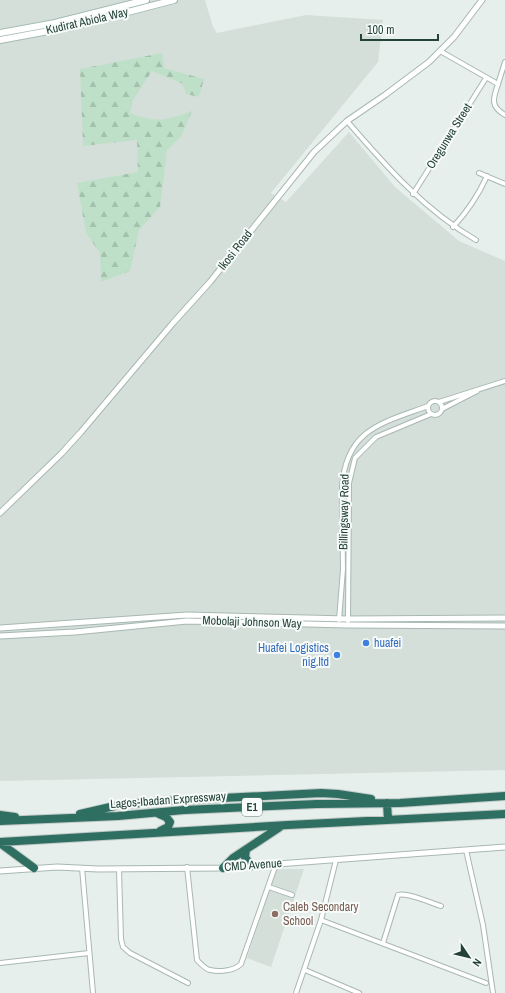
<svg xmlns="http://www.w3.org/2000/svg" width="505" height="993" viewBox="0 0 505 993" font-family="'Archivo Narrow',sans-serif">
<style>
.built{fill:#d4dfda}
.forest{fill:url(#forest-firs)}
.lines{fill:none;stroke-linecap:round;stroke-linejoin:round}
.minor-casing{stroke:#a8b8b2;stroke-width:6}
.tertiary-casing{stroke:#a8b8b2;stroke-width:7}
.secondary-casing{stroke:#a4bbb3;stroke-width:8}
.motorway-casing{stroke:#c2cac8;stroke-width:10}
.minor{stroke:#fff;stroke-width:4}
.tertiary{stroke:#fff;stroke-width:5}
.secondary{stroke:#fff;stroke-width:6}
.motorway{stroke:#2f6f62;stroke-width:8}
.shop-dot{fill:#3f7fe0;stroke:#f7fbf9;stroke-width:1.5}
.education-dot{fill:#8d6e63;stroke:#f7fbf9;stroke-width:1.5}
.labels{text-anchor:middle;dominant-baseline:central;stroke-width:4;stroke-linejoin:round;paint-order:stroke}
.shield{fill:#f7fbf9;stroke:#637a73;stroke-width:1}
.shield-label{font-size:11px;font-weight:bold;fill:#24423a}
.street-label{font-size:12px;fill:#24423a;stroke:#f7fbf9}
.shop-label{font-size:12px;fill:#366cbe;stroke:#f7fbf9;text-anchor:start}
.education-label{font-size:12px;fill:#785e54;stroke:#f7fbf9;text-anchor:start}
</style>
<defs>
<pattern id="forest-firs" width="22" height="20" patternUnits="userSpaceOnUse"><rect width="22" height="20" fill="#bfe0c8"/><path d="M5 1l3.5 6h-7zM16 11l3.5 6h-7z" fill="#a4c1ad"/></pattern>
</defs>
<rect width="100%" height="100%" fill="#e6efeb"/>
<path class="built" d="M0 0H205L213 27 217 33 306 15 383 20 378 62 271 193 286 202 349 132 395 187 459 241 505 261V770L0 781Z
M276 869H304L271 967 247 958Z"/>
<path class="forest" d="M162 53 164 68 204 79 199 97 186 94 183 84 152 71 133 100 130 113C158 123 164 121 192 111L182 135 167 150 160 207 139 230 130 271 101 282 100 253 86 233 77 183 138 172 137 140 83 146 80 69Z"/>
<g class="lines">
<g class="minor-casing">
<path id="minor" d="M440 51 498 84C493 99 490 106 505 115
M498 84 505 62
M347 121C386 166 424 210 476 240
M479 173 505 184
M413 194 486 78
M453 227C468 211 478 196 487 176
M428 408a7 7 0 1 1 14 0a7 7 0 1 1-14 0Z
M439 402 505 381
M442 409 477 391
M339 620 343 569 342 487C346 429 382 423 428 406
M348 621 349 483 355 458 376 437 431 414
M466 850 483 925 493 993
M187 867 197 960C201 964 205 969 210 970 219 972 234 971 241 964L276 864
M82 868 93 993
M119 869 121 939 123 947 130 953 188 983
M269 887 292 895
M321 920 486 983
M383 943 398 895C407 892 431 903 441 906
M0 963 89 953
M305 970 359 993
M296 993 321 920 336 860"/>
</g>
<g class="tertiary-casing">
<path id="tertiary" d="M0 513 61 454 81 432 173 323 210 282 314 152 347 121 385 95 429 62 454 37 482 0
M0 628 187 615 348 619 505 618
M0 636 75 632 187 621 348 625 505 626
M0 871 57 867 98 869 223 868 505 847"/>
</g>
<g class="secondary-casing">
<path id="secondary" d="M0 33 55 23 146 0
M0 40 70 27 174 0"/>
</g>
<g class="motorway-casing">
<path id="motorway" d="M387 803 388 820
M80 814 119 805 163 801 321 793 338 794 371 799
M159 814 166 817 170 822 168 827 160 831
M0 815 15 817
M0 821 118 816 184 810 317 804 400 803 505 796
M0 842 288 825 505 814
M0 843 34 868
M246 850 245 857 251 866
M223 868 233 858 280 827"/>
</g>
<use href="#minor" class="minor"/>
<use href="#tertiary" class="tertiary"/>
<use href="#secondary" class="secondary"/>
<use href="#motorway" class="motorway"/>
</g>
<g class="shop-dot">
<circle cx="366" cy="643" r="4"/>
<circle cx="337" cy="655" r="4"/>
</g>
<circle class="education-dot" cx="275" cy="914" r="4"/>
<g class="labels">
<rect class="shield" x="242" y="798" width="20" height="18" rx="3"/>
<g class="shield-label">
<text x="252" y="807">E1</text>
</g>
<g class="street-label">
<text transform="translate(87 21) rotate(-13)">Kudirat Abiola Way</text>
<text transform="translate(449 136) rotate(-58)">Oregunwa Street</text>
<text transform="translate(235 250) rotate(-52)">Ikosi Road</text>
<text transform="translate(344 512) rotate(-89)">Billingsway Road</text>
<text transform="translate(252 622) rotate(2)">Mobolaji Johnson Way</text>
<text transform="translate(168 800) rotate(-4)">Lagos-Ibadan Expressway</text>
<text transform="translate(253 865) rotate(-4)">CMD Avenue</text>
</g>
<g class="shop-label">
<text x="374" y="643">huafei</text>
<text x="329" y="648" text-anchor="end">Huafei Logistics<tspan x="329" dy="14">nig.ltd</tspan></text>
</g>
<g class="education-label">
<text x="283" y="907">Caleb Secondary<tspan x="283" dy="14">School</tspan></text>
</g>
</g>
<g transform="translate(469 957) rotate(125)" stroke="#f7fbf9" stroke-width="3" paint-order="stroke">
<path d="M0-3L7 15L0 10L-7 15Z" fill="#24423a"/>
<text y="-6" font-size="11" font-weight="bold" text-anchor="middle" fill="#24423a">N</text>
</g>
<path d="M361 34v6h77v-6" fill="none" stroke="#24423a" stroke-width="2"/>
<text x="367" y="34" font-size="12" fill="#24423a" stroke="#f7fbf9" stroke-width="3" paint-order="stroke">100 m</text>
</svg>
